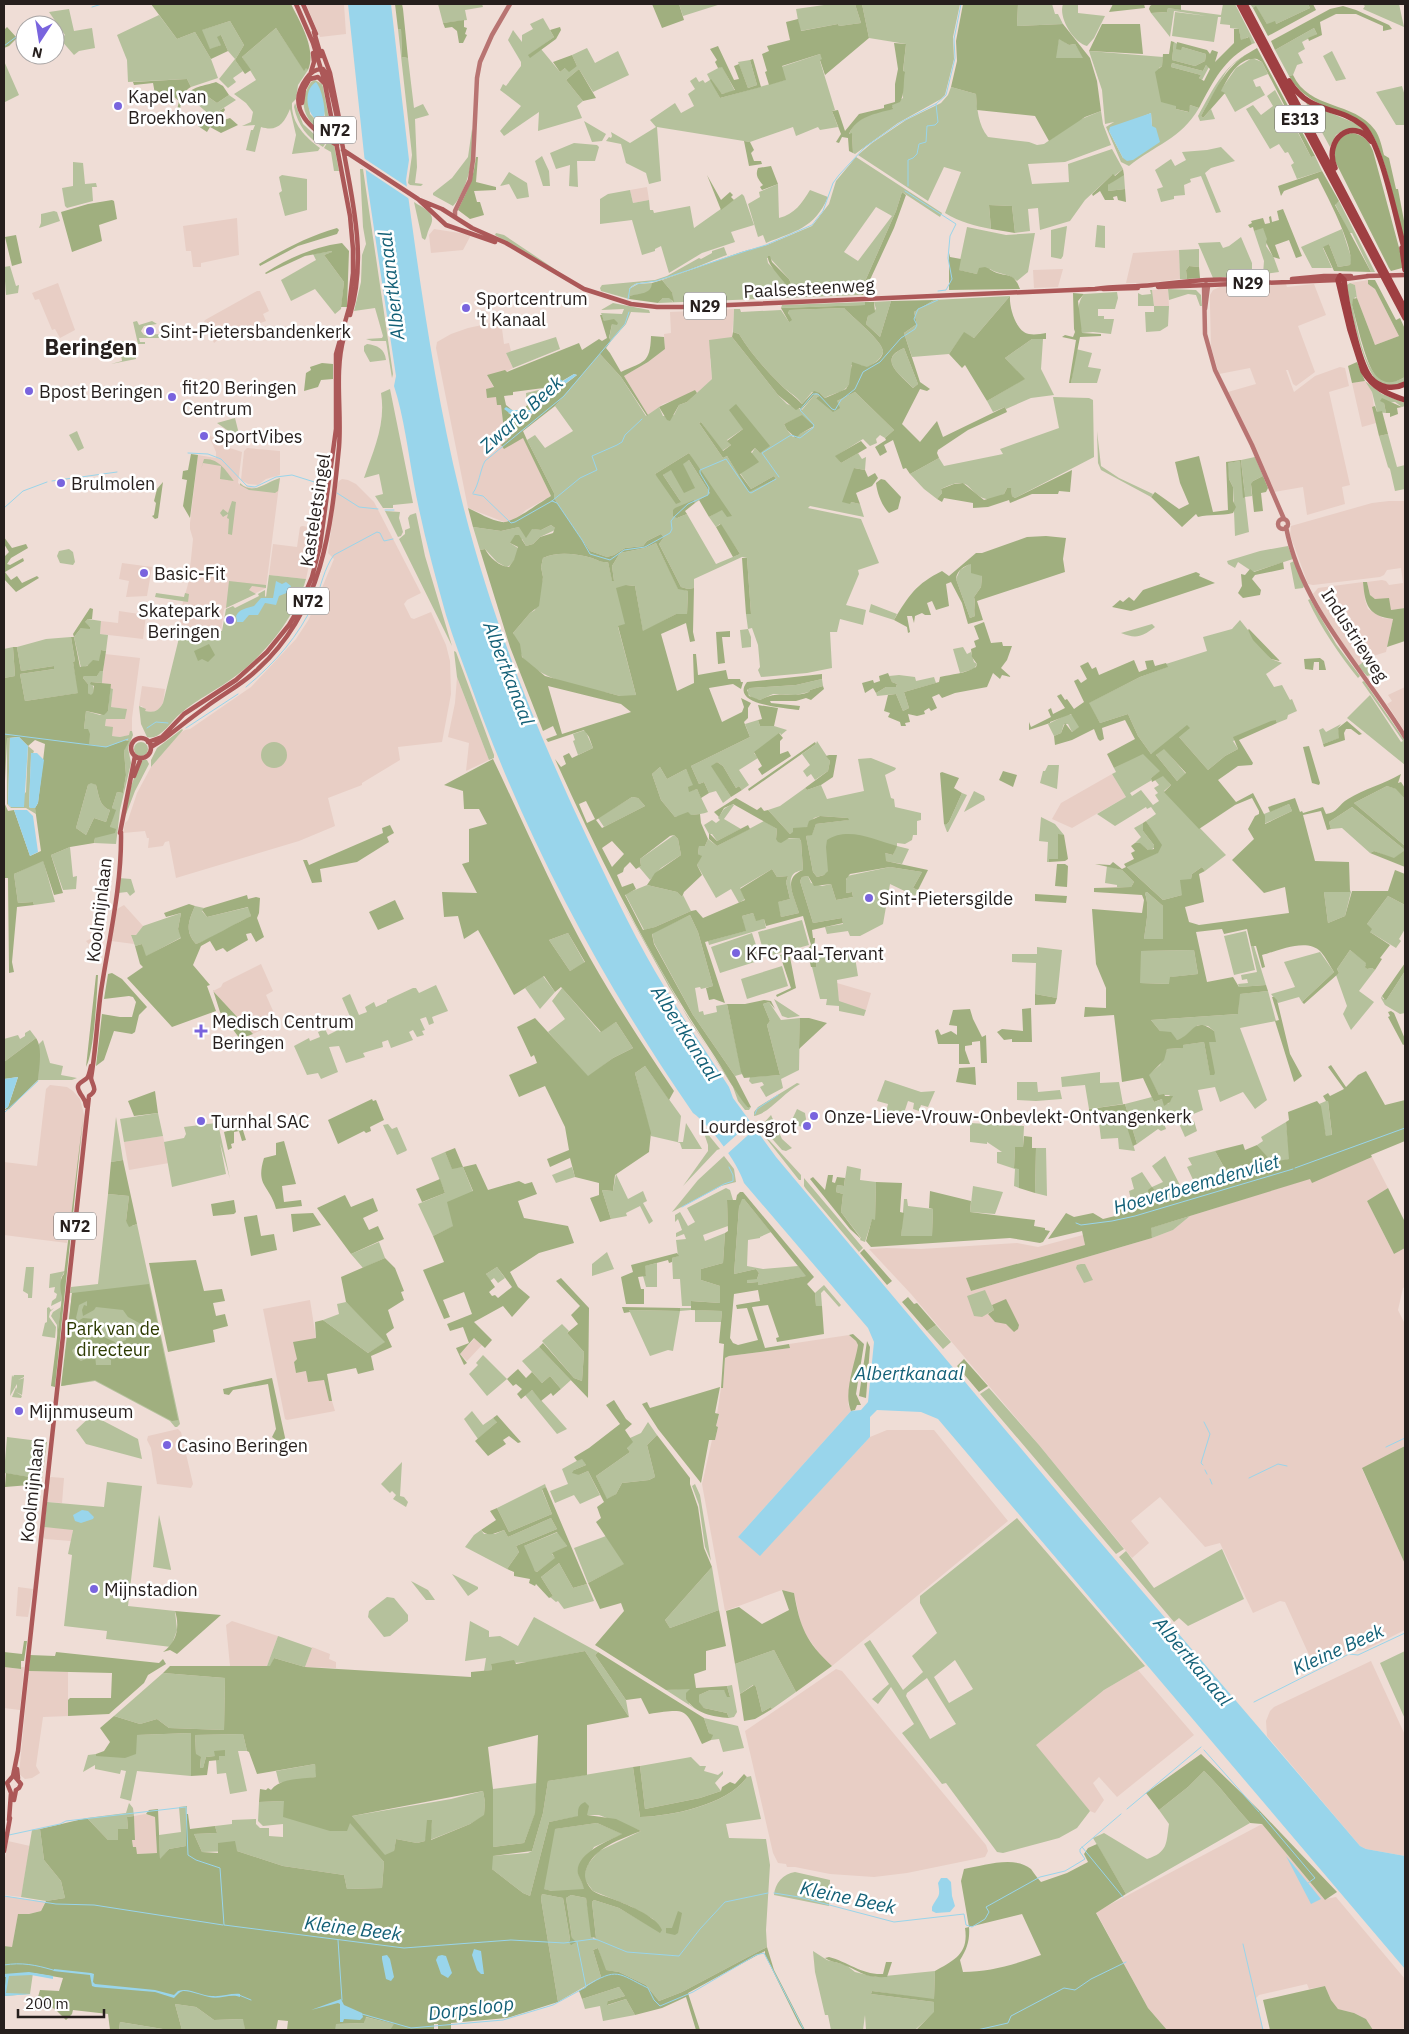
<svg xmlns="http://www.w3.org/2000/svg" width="1409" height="2034" viewBox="0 0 1409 2034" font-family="'IBM Plex Sans',sans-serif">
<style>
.built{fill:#e8cec5}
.green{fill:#b5c19c;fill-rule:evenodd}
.forest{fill:#a0af7f;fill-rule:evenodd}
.water{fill:#99d5eb}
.pier{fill:#efddd6}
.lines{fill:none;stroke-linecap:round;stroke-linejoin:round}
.stream{stroke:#99d5eb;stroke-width:1}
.secondary{stroke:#b87472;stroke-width:4.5}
.primary{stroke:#ac5858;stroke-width:4.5}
.motorway{stroke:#9f3f42;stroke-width:5.5}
.poi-dot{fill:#7964de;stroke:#fff;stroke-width:2}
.labels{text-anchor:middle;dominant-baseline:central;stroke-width:5;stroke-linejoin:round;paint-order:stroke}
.shield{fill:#fff;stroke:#676261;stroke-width:1}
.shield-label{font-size:16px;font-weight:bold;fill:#261f1d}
.poi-label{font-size:18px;fill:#261f1d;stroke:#fff;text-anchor:start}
.street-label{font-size:18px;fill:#261f1d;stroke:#fff}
.park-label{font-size:18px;fill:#2e3b02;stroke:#fff}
.water-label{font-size:19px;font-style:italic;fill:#136077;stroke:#fff}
.district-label{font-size:22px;font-weight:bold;fill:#261f1d;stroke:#fff}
</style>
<rect width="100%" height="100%" fill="#efddd6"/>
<path class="built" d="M306 4H344L346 34 320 37Z
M647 187 649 200 633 203 630 190Z
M237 218 239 255 201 263V267H193L191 251H186L183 226Z
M434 229 466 234 471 235 463 250 431 253 429 235Z
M1179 250 1180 279 1146 283H1126L1133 253Z
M1063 269 1058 287 1034 288 1033 270Z
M1368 280V284L1375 289 1399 336 1375 345 1357 298 1355 285 1350 283Z
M58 283 75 330 60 338 55 329 52 330 39 299 35 300 32 293Z
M1281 284H1286L1287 287 1314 284 1326 315 1298 326 1315 372 1296 386 1293 384 1288 370H1286L1294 392 1315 376 1340 367 1345 368 1349 386 1329 392 1350 485 1342 487 1345 504 1307 515 1303 487 1274 492 1228 392 1256 384 1250 368 1219 374 1211 347 1210 306V295L1213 290 1220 287Z
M1168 289 1169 306H1154L1152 290Z
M257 291H260L269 311 263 314 266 321 219 339 214 343 204 322 205 320Z
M734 309 732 338 710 359 712 379 697 393 695 390 690 394 663 404 648 415 624 376 648 362 665 349 664 334 671 333 670 312Z
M501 321 504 344 509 343 511 351 506 353 513 368 506 372 487 375 494 388 487 397H496L501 405 503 422 511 434 507 440 502 445 505 448 523 437 551 496 526 510 515 520 504 522 468 508 436 348 437 342 451 334 468 328Z
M1365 381 1372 392 1376 423 1362 427 1352 383Z
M208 434 221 443 225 449 230 448 242 452 238 483 242 486 257 488 280 478 266 588 224 609 221 631 179 627 183 602 188 584 191 559 193 539 190 529V523L198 455 216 458V452Z
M247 448 280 451V475L266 479 258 485 248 484 241 480 244 451Z
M342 479 348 480 356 484 374 502 421 593 407 600 404 604 411 618 414 619 431 612 446 645 450 661 451 694 442 742 398 747 400 760 362 783V785L328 798 335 826 299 841 176 878 169 841 165 842 163 846 148 848 149 838H147L145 831 123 833 125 823 128 820 137 793 151 767 180 733 185 730 190 729 251 687 296 639 309 619 334 559 328 553 337 486 339 481Z
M1389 501H1405V608L1391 610 1375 599 1370 595 1367 582 1382 580 1386 581 1389 585 1403 583 1401 568 1387 570 1384 575 1380 577 1313 585 1308 584 1290 535 1291 526 1372 503Z
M302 526 317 528 306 579 269 575 273 544 297 547 300 527Z
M122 563 152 567 147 596 126 597 129 581 119 579Z
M1363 582 1365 600 1368 609 1383 618 1393 619 1386 652 1370 657 1358 666 1325 616 1313 594 1318 588Z
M119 611 146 615 143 639 100 634 101 621 118 623Z
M105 654 140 658 132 718V731H130V735L120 737 112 736 105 726 106 719 113 718 126 709 111 707 113 689 110 688V684L102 683Z
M457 677 489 760 466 771 469 743 448 737 455 703Z
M142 686 165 689 163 703 158 710 152 712 145 711 142 706H139Z
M1405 687V732L1387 704 1392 701 1388 695Z
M1112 774 1126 797 1072 828 1052 819 1061 803Z
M124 905 143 926 136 935H131L134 944 111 941 117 909Z
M96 936H100L102 940 100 957 86 941Z
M261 964 273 991 266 995 278 1022 253 1034 213 991 221 987 223 983Z
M837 983 871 993 866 1010 839 1002Z
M50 1085 67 1087 73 1091 80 1099 85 1118 67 1243 4 1235V1162L37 1166 46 1089Z
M163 1136 169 1163 129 1170 124 1142Z
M1372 1157 1388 1188 1367 1201 1394 1254 1405 1248V1287L1403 1288 1398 1310 1405 1324V1446L1362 1469 1405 1564V1630L1367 1649 1344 1654 1315 1668 1285 1602 1280 1601 1253 1613 1220 1543 1205 1547 1160 1497 1131 1521 1149 1543 1132 1558 1039 1445 911 1294 869 1249 887 1248 921 1249 1017 1243 1038 1247 1083 1235 1085 1245 967 1278 971 1291 1152 1238 1173 1230 1190 1216 1311 1178 1312 1182Z
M310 1300 316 1338 294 1362 296 1373 306 1371 324 1380 329 1401H332L335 1411 287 1420 285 1419 263 1309Z
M849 1335 856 1341 858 1345 848 1404 851 1411 738 1537 760 1555 870 1437 887 1430H934L1008 1521 832 1666 820 1655 802 1629 794 1593 782 1590 725 1611 702 1484 712 1440H715L718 1427 716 1426 719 1415 717 1414 721 1388H723L725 1358 729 1356 790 1348 789 1344Z
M475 1338 482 1345 467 1361 460 1354Z
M178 1429 181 1432 193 1484 191 1488 157 1484 151 1448 147 1440 148 1436Z
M51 1477 64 1478 62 1503 47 1502 49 1478Z
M44 1527 73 1529 71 1541 45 1539 43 1537Z
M18 1587 33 1589 28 1617 16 1616Z
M232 1621 278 1636 267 1666H230L226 1625Z
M312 1647 330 1654 329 1659 336 1662V1668L305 1667Z
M1371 1661 1405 1735V1856L1366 1849 1360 1846 1267 1736 1266 1721 1270 1711 1274 1707Z
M4 1667 20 1669 21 1667H24L20 1710 4 1708Z
M836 1669 842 1671 986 1845 988 1851 985 1857 907 1873 874 1877 830 1874 795 1867H787L786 1864 778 1863 773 1853 745 1731Z
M1138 1670 1194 1735 1117 1797 1099 1777 1093 1783 1104 1800 1095 1813 1090 1811 1035 1745 1104 1690Z
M29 1671 68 1672V1716L43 1717 36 1766 40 1773 32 1778 25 1779 19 1774Z
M145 1814 155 1817 157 1853 137 1854 133 1847 132 1840 135 1839 134 1816Z
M1262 1824 1325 1899 1336 1897 1405 1979V2028L1398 2030H1373L1366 2019 1354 2013 1338 2009 1331 2000 1325 1986 1309 1989 1307 1984 1259 1995 1256 1998 1263 2030H1167L1148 2008 1096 1912Z
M8 1841 30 1846 21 1897 4 1895V1864Z
M4 1896 45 1902 41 1911 29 1914 18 1915 12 1947 4 1946Z"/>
<path class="green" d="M438 4H482L483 7 465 10 467 20 443 23Z
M679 4H721L683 16Z
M831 4H855L861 23 839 26 838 24 800 31 796 9Z
M862 4H960L953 37 954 59 945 95 941 99 898 123 855 154 853 153 852 134 849 135C855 116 875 113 893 108L891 105 903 98 902 85 904 72H903L906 44 869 38Z
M1018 4H1052L1055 14H1058L1063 24 1017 26Z
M1063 4H1078V13L1105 16 1094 38 1087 46C1074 43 1058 18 1063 4Z
M1223 4H1235L1255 43 1252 44 1248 37 1241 41 1239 29 1230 28V25L1220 24 1221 17H1218L1214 42 1172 36 1175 12 1207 16 1174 11 1170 37 1151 13 1167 12 1168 8 1221 15Z
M1250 4H1308L1310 8 1276 24H1267L1256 7 1253 8Z
M1362 4H1399L1404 27 1363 9 1365 6Z
M69 9 74 31 92 28 95 48 79 51 74 55 60 39 65 35 49 12Z
M159 15 177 39 195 32 211 59 218 78 191 87 187 79 128 82 127 60 117 35Z
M543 18 554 37 529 55 530 57 541 49 560 72 565 68 577 66 572 55 587 48 595 63 618 51 629 75 593 92 579 69 566 80 583 101 577 106 582 118 538 131 539 112 504 136 500 131 521 106 500 90 503 84 506 86 521 66V62L508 40 513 30 522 42V35L533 29 530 24Z
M230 21 244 45 235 60 243 71 233 78 236 82 228 88 219 79 235 59 228 51 221 35V45L210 50 201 30Z
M276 28 304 70 306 67 308 70 298 85 296 99 292 103C291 123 305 137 320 148L318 151 292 154 296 135 290 109C284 124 277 132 261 127L255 152 246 150 251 130H253L255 125 242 126 251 122 253 112 246 103 234 94 256 80 242 57Z
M1314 28 1317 34 1302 42 1305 49 1298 53 1303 63 1297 65 1293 75 1289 76 1275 50Z
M398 29H401L402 57 408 58 414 108 423 104 429 115 415 119 417 167 415 183 423 184 421 186 410 185 408 183 412 155Z
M1059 38 1069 45 1075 44 1084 58H1055Z
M1174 42 1182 47 1206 54 1205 61 1195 66 1172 60Z
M1089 51 1163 57 1162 66 1159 68 1177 106 1176 109 1188 112 1190 105 1199 108C1181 139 1155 145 1129 166L1121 162 1106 127 1114 122 1105 124 1102 90ZM1151 113 1152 126 1123 158 1109 131Z
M1332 51 1346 79 1336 81 1323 56Z
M1249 53 1232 65 1226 72 1201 116 1203 118 1211 109 1215 119 1200 121 1198 116C1212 91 1223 66 1249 53Z
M820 54 823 59 820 61 835 110 832 111 838 127 820 130 818 127 796 136 793 127 750 142 657 127 661 181 649 184 646 173 626 163 621 144 606 141 609 137 611 138 612 136 611 132 630 143 656 127 650 120 675 103 681 113 694 106 688 94 695 89 690 81 696 77 699 82 703 80 705 83 710 80 707 74 722 66 735 91 722 94 711 80 720 98 785 80 781 67Z
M1252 58 1262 62 1268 74 1253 80 1256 87 1260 86 1265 95 1235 112 1225 94 1220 91 1236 68Z
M750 60 757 85 748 88 738 62Z
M4 61 19 95 5 102 4 101Z
M1172 63 1203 71 1206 65 1209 67 1202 80 1199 78 1201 75 1171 67Z
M315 80 322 84 323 87 339 171H334L331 152 324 148 331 136 320 130 319 131C303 116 298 102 311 82ZM319 88 325 116 314 118 310 114 308 99Z
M1402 86 1405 96V125H1396L1376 92Z
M951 87 976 94C977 108 978 125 988 137L1029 142 1037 145 1044 144 1079 120 1101 111 1103 124 1111 145 1065 162 1028 164 1032 184 1069 182 1068 164 1112 149 1123 169 1114 176 1112 175 1085 200 1070 221 1040 230 1038 208 1028 209 1030 231 1015 233 1012 206 989 205 991 229C975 226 960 222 945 213L961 172 944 167 928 201 858 155 872 143 906 120 941 103 948 95Z
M1275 90 1311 157 1315 156 1322 171 1297 179 1291 165 1294 163 1288 152 1285 153 1279 144 1270 149 1246 109 1253 105 1261 115 1273 106 1267 96Z
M195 94 207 96 217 103 229 95 236 100 211 116 189 97Z
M295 103 303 124 316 136 315 137 325 144 323 147C307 137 298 126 294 107Z
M1306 103 1360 125 1369 136 1342 131 1336 135 1330 147Z
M584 121 606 134 602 141 592 142Z
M472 129C478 146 467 193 453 206L433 195V193L452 178 468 157Z
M574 143 597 145 599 147 595 161H577L578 187 569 186 570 165 556 169 550 153Z
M1221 147 1235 161 1211 168 1205 173 1221 212 1216 213 1201 176 1190 179 1191 182 1184 185 1185 195 1174 196V199L1161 202 1157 189 1163 187 1155 170 1171 159 1175 166 1186 160 1182 152 1207 150Z
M542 156 549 171 550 186H543L535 161Z
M856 157 942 213 940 217 902 192 896 211 859 295 658 303 663 298H670L673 302 672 292 662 280 741 252 767 245 812 226 829 204 836 181ZM876 207 892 216 858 261 844 252ZM767 258H770L789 279 795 292 792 293 784 280 768 263Z
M73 162 83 163 85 184 96 183 97 187H92L93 201 67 208 65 206 62 188 73 186Z
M360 169H363L393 374 392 378 386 341H372L366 339 382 338 383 336 375 308 354 311 361 282 362 255 366 244 363 227Z
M509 172 527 183 529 197 517 199 509 184 500 186Z
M282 175 307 179V210L285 216 279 193 282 191 279 177Z
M1121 175H1124L1125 189 1108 191V185Z
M778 184 779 218C795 214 802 203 810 190L828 197C814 229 795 231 766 243L763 235 758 237 748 204 760 197 759 192Z
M630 190 633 203 649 200 650 210H653L654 213 690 206 694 228 742 194 744 196 754 225 731 232 735 242 702 253 669 273 661 246 655 249V251L642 255 632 220 600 224V199L608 194Z
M1339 201 1375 272H1371L1352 233H1349L1335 204Z
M414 202C426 210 438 213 429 229 427 233 427 237 425 240L422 238Z
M54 211 57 212 60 221 39 228 41 223V214Z
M1097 225 1105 226V248L1095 247Z
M1067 226 1063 256 1061 259 1051 257V230Z
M967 227 1006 235 1035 233 1028 272 1017 281C1009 273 999 275 990 269L977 274 958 270Z
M1263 227 1268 239 1266 246 1274 258 1279 272 1263 274 1264 261 1254 231Z
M1342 229 1352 260 1350 265 1338 267 1329 244 1323 248 1332 268H1312L1301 247Z
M496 233 504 235 565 276 495 235Z
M1241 237 1252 263V275L1213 278 1198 243 1220 242 1223 248 1229 246Z
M724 247 727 255C705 263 673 278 651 282 643 283 635 281 629 289L638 284 652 283V286L651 290 644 294 630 296 629 299 601 291 600 288 602 285 655 280 667 276 699 258 701 259 712 253V251Z
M1199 249V267L1189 266 1186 270 1187 279H1180L1179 250Z
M332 251 333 252 324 255 344 282 341 309 335 314 315 289 291 301 281 280 316 260 313 254Z
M10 266 16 286 19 285 18 293 6 295 4 267Z
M1350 283 1355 285 1357 298 1355 297 1352 305C1359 330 1366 400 1405 377V382C1397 386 1386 386 1379 382 1364 373 1349 304 1347 285Z
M1168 289 1196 290 1201 295 1202 306H1200L1196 295 1188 294 1169 300Z
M1150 290H1152L1154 306H1169L1168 326 1160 331 1146 332 1145 312H1154V306H1138V293L1142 295 1151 294Z
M1117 292 1118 298 1115 309H1098V316H1104V319H1114L1111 334 1093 332 1082 333C1079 320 1075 305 1084 294Z
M1010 296 974 338 964 333 949 354 912 357 904 333 917 324 914 312 934 300Z
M891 301 880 337 866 324 868 316 876 309 874 302Z
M865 302 866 305 781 308 782 305Z
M613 303 649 310 650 313 631 312 626 324 611 341 609 339 612 324 618 323 604 321 601 313 622 314 624 309 601 310Z
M844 308C851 316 884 342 883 352 881 360 873 364 866 368L861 365H851C852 370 851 373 851 378 848 394 836 391 825 398L820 393 812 392 802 404C796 395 786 391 779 383 764 368 750 352 739 334L733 332 734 309H740L741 312 781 310 789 322 788 310Z
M137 321 139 325 152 321 157 324 144 326 141 331 144 335 161 334 162 338H139L140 342H145V344H138L133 322Z
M556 337 560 349 513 368 506 353Z
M732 337 778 395 787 404 802 410 816 393 819 396 816 398 837 401 855 392 894 430 885 438 880 435 876 439 877 443 870 446 863 439 836 456 841 463 858 453 862 459 866 457 865 470 854 468 851 502 860 504 864 517 810 506 808 508 861 519 879 563 858 570 859 574 846 605 866 610 863 625 840 619 837 632H830L832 668 807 673 761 677 758 670 760 667 758 645 752 628 748 629 751 637V647L742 648 740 630 748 629 746 614H751L747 558 742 557 694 579V588L688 589 681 587 659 544 664 537 661 534 647 541 643 546 625 548 614 555 607 557 590 551 554 498V493L527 440 535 435 545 448 573 431 555 406 600 354 621 377 646 416 659 407 663 416 674 415 679 405 687 402 712 379 709 340ZM802 416 814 427 793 437 787 430 784 424ZM701 422 722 451 731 445 727 440 743 429 760 453 755 448 740 473 751 489 774 476 776 479 749 491 727 456 723 458 699 423ZM689 453 722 509 709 517 716 527 720 524 740 554 716 564 687 514 677 518 694 500 695 503 710 493 689 460 682 463 694 488 671 469 663 475 681 502 655 474Z
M1032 339H1043L1041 369 1054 395 1031 398 1006 409 1005 407 993 412 987 401 1024 379 1005 358Z
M119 341 134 342 136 359 111 364 122 361Z
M367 344C377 345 385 349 386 360L370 362 364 351V346Z
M904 348 918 384 913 388C900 374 877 360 904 348Z
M1076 349 1092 353 1088 367 1101 369 1097 383H1071Z
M1365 381 1382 394 1405 403V406L1402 407 1395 402 1384 403 1386 413 1377 412 1372 392Z
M547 388 551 397 547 398V394L527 406 526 393Z
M390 389 413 503 393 505V508H383L375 496 383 494 379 474 364 478C374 449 386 424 381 393Z
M1053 397 1089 398 1093 400 1094 457 1015 498 1012 496 1011 489 1009 488H1007L1004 494C989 502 983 501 971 489 969 487 968 485 965 484 958 481 948 486 941 489L942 493 937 499 924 489 910 474 939 458 944 466 1003 454 1000 449 1059 428Z
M235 418 239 434 233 437 227 430 217 423Z
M77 431 84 448 78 451 69 435Z
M1097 431 1101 466 1119 478 1153 494 1151 497 1101 470 1098 463Z
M1388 434 1397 467 1405 465V489L1395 491 1390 469 1388 467 1379 436Z
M1255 457 1263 476 1253 481 1251 486 1252 496 1245 497 1249 532 1235 536 1233 487 1229 479 1227 463 1240 461 1245 496 1241 460Z
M204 459C219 458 226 471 234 481L220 479 221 466 203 463 201 469Z
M280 478 278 491 275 493 249 490 240 485V483C253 496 266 482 280 478Z
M232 501 236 502 232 535 228 534 229 519 227 518 228 514 223 517 220 513 223 509 228 513Z
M385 511 400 512 399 518 403 532 401 536 398 537Z
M416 513 425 556 452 646 399 539 405 534V530L410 528 408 518 410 515Z
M551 525 555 528V530L540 537 533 544 526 546 522 539 510 543 518 548C518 555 513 566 506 567L497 562 485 549 480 550 473 527 501 531 519 527 541 530Z
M656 543 678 588 688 591 687 614H676L643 632 635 586 626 585 625 625 618 627 636 695 631 697 620 696C591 688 543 683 523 658 522 657 515 637 513 633L530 613 535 610 543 577 541 567 543 558C558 551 577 554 592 558 598 560 602 563 608 562L612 580 614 581 612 566 620 553 645 548Z
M1288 546 1293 559 1253 572 1238 562 1235 568 1228 564 1227 561 1260 551Z
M69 549 73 552 75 562 73 565 60 563 57 556 59 551Z
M1294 561 1304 586 1303 588 1295 589 1290 563Z
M971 563 982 576 981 587 974 597C976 603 973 609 975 616L970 618 956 579 960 570Z
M269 575 306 579C296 616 267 652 237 675 219 689 197 699 180 714 171 721 160 741 147 737L141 724 139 706 146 709 145 711C155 713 158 711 163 703L178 642 179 627 222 631 226 609 233 606 235 608 259 596 258 594 265 590V596L266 597Z
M229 581 266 585V588L252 586 249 590 256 594 226 608Z
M156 593 184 597 185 593 189 594 188 602 155 597Z
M1310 599 1336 644 1360 676 1358 678C1339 654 1321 628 1308 600Z
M871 604 897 614 894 620 869 612Z
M88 619 101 621 100 634 108 635 106 651 101 650 100 661C92 662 88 666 81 668L74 637 81 628 90 627 84 623Z
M1240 620 1271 659 1282 663 1266 674 1274 687 1282 685 1290 700 1292 699 1297 711 1288 715 1287 719 1277 723 1276 720 1233 741 1238 749 1225 756 1208 770 1179 737 1151 754 1138 736 1128 714 1100 723 1088 703 1140 677 1167 667 1166 664 1207 651 1203 637 1232 629Z
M1152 624 1155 627C1142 637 1136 639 1121 633Z
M71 637 75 661 73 662 79 693 25 701 20 674 54 669V666L21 671 17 647 46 639Z
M13 647 15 676 4 678V649Z
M963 647 967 654 971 652 974 662 977 664 974 669 960 673 953 649Z
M454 651 456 652 494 755V758L489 760 457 677Z
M1370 657 1375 674 1367 676 1358 666Z
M100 670 103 671 102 683 91 682C94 686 95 693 91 696L88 693V684L83 678 84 676H97Z
M899 675 915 677 916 681 934 677 936 683 904 692 909 708 903 711 896 694 877 696 876 693 886 687H896L897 684 892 682 889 676Z
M822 679 823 686 810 690 809 692 796 695 773 694 760 700 752 698 747 693 748 689 750 688 796 685Z
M1364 681 1405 741V765L1347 718 1370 695 1401 742 1403 741 1362 682Z
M110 688 113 689 111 707 127 709 125 719H106L105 726 113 727 112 736 120 737 129 735 130 731H132L133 735 128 748 131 763 120 810 116 844 94 843 95 838 110 827 115 810 112 808 117 792 123 793 126 775 124 751 128 739 106 747 88 744 84 729 86 711 100 715 108 711Z
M1068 714 1074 715 1080 727 1072 732 1068 724H1064L1061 733 1054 736 1048 724Z
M758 720 760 726H774L787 730 781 735 780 733 754 753 758 758 739 770 749 785 742 790 739 786 736 788 723 766 717 762 712 766 731 797 723 803 716 791 709 793 704 782 699 784 691 766 750 737 745 724Z
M1341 724 1338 728 1340 738 1323 744 1319 730 1323 728 1326 732Z
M182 729 183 730 151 767V760L157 748Z
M585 730 593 748 578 755 573 741 575 740 573 734Z
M7 737 10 738 8 804 11 807 26 792 28 746 34 751 31 758 29 806 30 808H35L36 814 26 808H11L7 804Z
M817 741 830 761 828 771 815 780 811 774 807 777 803 771 810 765 802 754 816 744Z
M134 749a7 7 0 1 1 14 0a7 7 0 1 1-14 0Z
M261 755a13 13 0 1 1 26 0a13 13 0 1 1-26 0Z
M1164 748 1186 774 1177 781 1156 755Z
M1143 753 1161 771 1151 778 1152 780 1130 793 1132 796 1141 790 1153 805 1159 801 1155 795 1158 793 1154 788 1159 785 1155 780 1163 775 1171 785 1164 791 1226 855 1205 871 1202 867 1192 874 1191 879 1182 895 1163 900 1126 866 1157 853 1161 845 1146 821 1156 814 1151 807 1147 809 1146 807 1115 826 1097 814 1126 797 1112 774 1116 772 1114 768Z
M871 758 896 768 895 770 885 775 891 798 894 799 895 807 921 813V820L917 821V835H913L912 840 905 844 897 843V846L909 849 902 864 885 861V853L893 855 896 846 829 868 827 874 817 877 813 872 806 836 812 834 816 824 848 820V818L820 816 814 818 807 827 790 834 768 810 780 806 805 788 807 790 821 785 827 799 864 791 858 759Z
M143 760H147L149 764 135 791 125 817 130 789 140 762Z
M1048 765H1059L1057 789 1040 783 1043 771H1045Z
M660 767 667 779 686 769 694 785 690 791 697 789 708 812C698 816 686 814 675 817L661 800 652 774Z
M91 782 96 785C99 795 99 806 110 810L106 822 94 818 86 835 76 828 88 785Z
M1387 786 1397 789 1405 799V846L1354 803Z
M974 791 984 796 985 800 964 812Z
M962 793 967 795 948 832H947L944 824 946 825 949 822Z
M632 797 638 798 645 806 608 825 604 827 598 818Z
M732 804 734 805 724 819 741 829 717 841 712 834H709L704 825 712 820 716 823 720 820 718 818 724 809Z
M1289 804 1292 811 1264 824V814Z
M1352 807 1405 850 1394 859 1374 851 1370 853 1342 828 1331 829 1329 822Z
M1041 817 1055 824 1064 835H1062L1058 859H1050L1049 862H1047L1048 842 1039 841Z
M764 821 777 829 776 839 799 838 801 841 803 870C799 871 794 872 792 876 787 885 797 904 799 913L781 917 777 902 790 899 786 882 788 876 777 877 772 869 740 888 745 899 739 903 731 889 716 898 697 865 701 856 698 854 699 846H705L708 839 717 846Z
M1143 823V831L1154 845 1155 847 1151 850H1148L1139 843H1135L1141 837 1134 828Z
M674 835 678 839 681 855 661 868 650 880 639 867 641 866 640 859Z
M70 847 73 877 77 876 76 889 63 890 51 855Z
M43 860 55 902 34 905 33 902 18 903 14 874Z
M1107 866 1122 870 1134 882 1131 887H1117V885L1105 883Z
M890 867 922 872 913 888 918 890 915 896 890 884 883 924 860 936H850L848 931 827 934 825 927 843 924 842 918 813 923 800 881 802 877 808 876 811 883 822 886 831 884 836 900 853 897 852 892 846 893 845 884 847 876Z
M119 878 131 879 135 892 130 896 127 892 118 893Z
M647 885 677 892 682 897 683 895 691 911 655 927 644 930 625 894Z
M1350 890 1351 892 1345 916 1328 923 1324 892H1350Z
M1147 892 1163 906V939H1144C1146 923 1150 909 1145 893Z
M1388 896 1405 905V929L1399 939 1401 941 1396 948 1370 932 1367 924Z
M620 898 688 1018 748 1108 751 1107 749 1110H745L738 1101 733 1087 669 987Z
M195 906 204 908 202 911 207 917 249 907 251 916C241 921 203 943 196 944 184 931 189 920 195 906Z
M181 913 178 929 182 937 145 957 142 944 135 946 131 935H136L143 926Z
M753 913 756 920 764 919 766 928 709 945 708 941 745 931 742 916Z
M690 915 698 932 713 986 701 989 700 987 695 988 699 1012 703 1011 704 1015 717 1012 716 1006 727 1004 742 1074 735 1076 693 1015 654 943 652 933Z
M802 920 809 945 765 957 758 932Z
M1246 931 1255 970 1234 975 1224 936Z
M568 933 585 963 570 971 549 940Z
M752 933 761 960 720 973 711 947Z
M1251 946H1254L1266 985 1239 987 1238 984 1248 983 1247 979 1242 980 1241 975 1257 972Z
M1037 947 1062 950 1057 998 1035 994 1036 963 1012 962V954H1037Z
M1194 950 1198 974 1171 977 1170 984 1140 983V951Z
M1350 950 1367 963 1365 966 1367 969 1372 968 1375 970 1359 991 1374 1002 1351 1030 1343 1014 1347 1006 1336 975 1339 973 1337 969Z
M854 951 858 976 837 980 839 1001 866 1010 864 1016 839 1011V1006L826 1005 827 999H820L812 967H816L817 957Z
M1320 952 1334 972 1302 1002 1299 997 1278 1003 1271 994 1295 987 1284 962Z
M782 966 788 986 747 999 741 979Z
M1405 971V1013L1400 1014 1385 1005 1381 998 1382 996 1383 999H1387Z
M543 976 555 992 540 1009 525 988Z
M436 985 448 1011 432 1017 434 1023 429 1025 426 1017 420 1019 425 1030 422 1031 424 1035 417 1037 413 1030 409 1032 413 1040 391 1048 388 1040 382 1042 383 1047 363 1053 365 1057 346 1063 339 1046 329 1047 338 1072 321 1079 318 1073 307 1075 294 1046 309 1038 310 1041 320 1037 318 1032 325 1029 328 1035 336 1031 333 1022 340 1019 343 1025 352 1021 342 998 350 994 359 1015 367 1012 365 1007 374 1002 376 1007 387 1002V1000L413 988H416L419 993Z
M562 988 600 1032 616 1022 633 1048 613 1058 588 1077 548 1032 565 1019 552 1001Z
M1268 991 1276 1021 1240 1028 1267 1100 1255 1109 1243 1092 1220 1102 1215 1087 1198 1090 1203 1110 1191 1115 1188 1109 1183 1112 1185 1116 1189 1115 1193 1121H1194L1197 1131 1185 1137 1177 1119 1164 1124 1166 1129 1161 1131 1158 1129 1137 1144 1125 1104 1152 1097 1154 1102 1162 1099 1168 1104 1172 1098 1169 1095H1159L1148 1075 1160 1065 1167 1049 1182 1048V1045L1204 1042 1210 1074 1209 1042 1214 1031 1208 1026 1198 1025 1182 1039 1177 1040 1160 1031 1151 1020 1238 1014 1239 994Z
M774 999 800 1016 788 1018 782 1016Z
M769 1002 781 1020 800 1018 799 1070 781 1079 783 1088 766 1097 760 1087 764 1085 762 1082 752 1084 749 1081 750 1077 780 1075 767 1025 770 1021 763 1004Z
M30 1030 36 1038 4 1062V1039L18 1035 20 1039 25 1036V1033Z
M43 1040 50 1063 63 1066 61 1075 77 1078 72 1080H38L39 1044Z
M645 1066 681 1116 678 1142H683L686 1123 702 1149H682L680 1143 677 1142 651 1136 635 1073Z
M1100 1072V1083L1119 1082 1123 1104 1089 1109 1085 1085 1062 1087 1061 1077Z
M885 1080 921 1092 935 1091 928 1107 921 1105 919 1111 913 1109 914 1103 908 1101 904 1113 900 1111 898 1115 886 1112 888 1104 877 1101Z
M1017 1082H1037L1038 1092 1060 1090 1062 1099 1036 1101 1017 1100Z
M797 1083 800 1084C784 1092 770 1113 754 1116V1112L758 1107Z
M1326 1101H1328L1332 1136H1326L1319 1104Z
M797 1109 805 1113 806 1119 803 1127 790 1124Z
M158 1113 163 1136 124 1142 120 1119Z
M771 1115 782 1139 792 1148 786 1151 782 1150 761 1126Z
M116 1117 123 1160 111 1162Z
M1286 1122 1290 1159 1272 1163 1257 1145 1263 1141 1261 1137Z
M216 1123 217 1128H219L230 1179 220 1143 226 1174 172 1187 164 1142 184 1138 186 1134 184 1127Z
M970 1123 1024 1126 1023 1147H1015L1014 1168H1019V1188L1014 1186 1015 1169 997 1163V1152H1002L987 1142V1144L970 1142Z
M1099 1123 1127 1124 1135 1151 1119 1149 1118 1138 1101 1139Z
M388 1124 392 1129 397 1127 407 1150 406 1151 397 1155 383 1125Z
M758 1128 801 1175V1180H799Z
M707 1133 720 1149 717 1150 683 1186 708 1151V1145L705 1136Z
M1036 1148H1046L1047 1196 1035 1193Z
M1215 1151 1225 1169 1218 1175 1195 1184 1187 1167 1192 1165 1188 1158Z
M445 1152 452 1168 463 1167 473 1192 454 1226 433 1236 418 1204 445 1193 431 1158Z
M724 1156 734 1169 736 1182 721 1186 672 1212 698 1180Z
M1165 1156 1182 1189 1160 1197 1150 1195 1131 1200 1129 1191 1134 1189 1131 1178 1142 1172 1152 1187 1163 1182 1152 1166Z
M847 1166 861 1169 860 1180 876 1182 875 1220H872L865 1242 860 1240 861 1238 841 1212 843 1194 836 1192 837 1185 844 1186Z
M572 1167 575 1177 556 1183 552 1175Z
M616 1174 628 1199 643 1191 647 1201 643 1203 653 1221 649 1224 640 1206 626 1213 627 1216 611 1219 602 1190 613 1191Z
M804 1178 863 1248 859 1252 806 1189 804 1186Z
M973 1186 1003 1192 995 1214 970 1212Z
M726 1188 730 1190 733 1200 727 1201 728 1226 703 1235 705 1241 725 1233 723 1263 701 1269V1280L720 1286V1303L692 1301 691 1306H682L680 1279H673L672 1258 678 1256 676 1240 686 1239 684 1234 676 1237V1233L682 1230 678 1219 675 1222V1215L680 1212 688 1226 695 1222 687 1208Z
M108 1194 129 1196 126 1221 132 1226 137 1224 180 1424 177 1427H175L170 1421 95 1381 62 1386 72 1293H70L71 1287 98 1284Z
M741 1199H744L771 1232 760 1237V1238L748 1240 747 1266 763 1269 798 1266 807 1276 758 1285V1282L747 1283 746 1279H757L759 1273 756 1269 734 1274 739 1207Z
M904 1199H907L908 1206 933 1209 932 1237 901 1236Z
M1190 1216 1173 1230 1152 1238 1150 1228Z
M379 1242 385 1258 363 1268 351 1254Z
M607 1252 614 1269 592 1276V1264Z
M657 1263V1287H646L643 1276H646L644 1266Z
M1081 1264H1085L1093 1280 1084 1283 1076 1268 1077 1265Z
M26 1267H34L32 1298H28V1294L23 1291Z
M497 1267 505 1278 498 1283 494 1278 490 1281 486 1274Z
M65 1271 61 1278 62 1297 57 1339V1325L51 1316 53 1312 61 1307V1301L51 1306 52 1301 56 1298 57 1294 54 1292 55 1287 49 1288 50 1274Z
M824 1285 841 1305 839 1307 824 1290 821 1293 822 1306 816 1307 815 1293Z
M985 1290 994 1310 982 1317 974 1316 967 1296Z
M346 1302 382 1337 386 1342 368 1353 323 1320 339 1314 337 1304Z
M49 1307 51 1310 54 1308 50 1312 49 1317 56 1327 55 1338 42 1336 45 1323 47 1322V1308Z
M680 1308H691V1310L680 1311 673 1351 668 1350 650 1356 629 1310 680 1311Z
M695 1310 722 1311 721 1322H695Z
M562 1324 569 1331 567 1333 584 1352 582 1381 574 1378 542 1341Z
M936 1325 951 1342 943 1349 927 1331Z
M539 1347 571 1380 561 1389 550 1376 542 1383 522 1361Z
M483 1355 507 1379 487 1396 469 1374 478 1365 476 1363Z
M12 1375 13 1377 14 1375H24V1377L18 1380 24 1378 22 1395 16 1392 22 1396 21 1398 12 1397 16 1387 17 1389V1384L10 1396Z
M989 1388 1039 1445 1124 1549 1116 1554 980 1394Z
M532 1390 567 1429 557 1434 525 1395Z
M472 1411 483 1425 493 1418 498 1421 478 1439 464 1419Z
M92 1415 138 1439 142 1459 86 1444 76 1430Z
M648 1422 657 1435 647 1445 655 1477 649 1480 622 1483 616 1494 607 1500 596 1476 630 1452 627 1448 630 1438 641 1433Z
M7 1437 47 1442 42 1479 4 1473Z
M582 1458 586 1465 574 1470 579 1475 588 1471 600 1495 580 1504 574 1495 555 1503 550 1491 568 1484 562 1469Z
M402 1462 400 1496 404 1497 408 1502 406 1507 393 1499 396 1495 392 1491 390 1493 381 1484Z
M107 1482 142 1486 128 1606 175 1611 177 1630 171 1647 106 1639 107 1631 64 1626 72 1555 68 1554 73 1530 44 1527 47 1502 104 1507Z
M545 1484 546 1487 542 1490 552 1514 509 1532 497 1508Z
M695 1484 700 1495 711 1561 705 1547 699 1505 692 1486Z
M159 1515 171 1569V1570L153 1567Z
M551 1518 557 1529 516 1546 519 1552 507 1569 465 1547 474 1535 481 1530 484 1534H495L504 1530 508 1537Z
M1017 1518 1145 1666 1104 1690 1036 1745 1090 1811 1077 1828 1059 1838 1003 1853 997 1852 946 1783 942 1784 902 1733 914 1724 891 1687 878 1704 872 1699 889 1684 864 1644 870 1640 903 1690 923 1672 912 1656 937 1633 920 1603V1596ZM955 1660 973 1689 949 1703 934 1677ZM927 1678 956 1724 930 1739 906 1696 907 1693Z
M558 1532 567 1546 552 1554 556 1558 537 1572 535 1571 523 1549 524 1546Z
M606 1536 625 1564 588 1583 574 1548Z
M1222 1549 1244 1599 1188 1626 1179 1618 1174 1622 1119 1557 1126 1551 1154 1588Z
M559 1563 573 1588 587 1584 594 1601 564 1609 558 1601 556 1602 550 1597 553 1596 541 1577Z
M712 1567 719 1610 670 1628 665 1620Z
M452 1574 478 1587V1589L468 1596Z
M411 1581 428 1590 435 1600H426Z
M387 1597 394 1598 408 1615V1621L390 1636 384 1637 368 1617 369 1611Z
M534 1617 598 1652 595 1655 626 1700 629 1717 585 1651 530 1662 491 1664 492 1670 484 1671 486 1658 465 1661 470 1621 489 1631V1637L500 1636 518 1646Z
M278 1636 312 1648 305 1667 274 1658 271 1666H267Z
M774 1650 796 1692 772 1709 771 1707 762 1712 756 1687 753 1685 740 1694 735 1664Z
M1405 1651V1719L1380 1663Z
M163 1673 225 1678 224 1730 169 1728 157 1719 140 1724 114 1716Z
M732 1685 737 1712 734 1717 729 1718 727 1713 704 1708 698 1702 699 1695 710 1690H724L730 1697 727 1686Z
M691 1688 689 1704 697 1710 666 1690Z
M704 1718 738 1726 744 1748 723 1752 719 1739 711 1740 712 1735 709 1733Z
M191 1733V1776L137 1771 131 1801 120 1798 126 1771 121 1770 120 1774 95 1769V1765L83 1772 88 1755 96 1754V1756L137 1735Z
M243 1734 247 1751H238L247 1791 230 1794 226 1773 217 1774 216 1760 219 1759 215 1756 206 1757 203 1768H200L201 1758 196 1755 195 1735Z
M691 1757 700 1766H706L704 1771 718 1775 723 1771V1774L715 1783 721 1791 700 1798 645 1809 640 1766Z
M315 1764 317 1777 279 1783 276 1771Z
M633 1767 640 1817C673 1816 727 1805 747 1777L751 1776 761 1819 726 1824 729 1838 766 1839 770 1865 766 1930 767 1947 682 1992 659 2001 646 1985 619 1972 605 1970 598 1948 593 1950 601 1977 558 2002 541 1899 542 1894 563 1898 570 1939 569 1942 572 1938 566 1898 571 1895 586 1898 593 1939 596 1938 592 1902 594 1900 619 1908 660 1932 653 1919 630 1906 593 1891 585 1880 584 1875 588 1864 599 1851 641 1831 599 1815H586L549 1822 530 1896 523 1893 492 1869V1856L528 1853 532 1851 543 1813 548 1781Z
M1204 1771C1221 1787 1234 1806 1250 1823L1126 1894 1093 1838 1104 1833 1147 1859C1168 1852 1166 1844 1169 1824L1159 1810 1188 1787Z
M537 1783 535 1814 524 1843 493 1847V1789Z
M483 1791 485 1802 484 1816 470 1824 430 1840 432 1820 425 1841 417 1843 396 1839 394 1852 385 1856 352 1816 451 1799Z
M284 1801V1817L350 1822 384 1862 382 1888 347 1889 344 1875 283 1866 237 1851 202 1852 194 1834 217 1833 215 1826 232 1824V1820L256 1819V1824L260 1828H269V1836L283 1837V1824L263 1826 258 1821 259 1802Z
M129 1803 133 1808 134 1816 127 1817 128 1829 118 1840H108L87 1818 126 1813Z
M187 1806 186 1846 169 1849 160 1860 159 1835 181 1832 179 1807Z
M597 1823 623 1834 594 1847 578 1873 585 1889 580 1891H552L543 1889 554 1829Z
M40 1829 44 1860 61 1881 65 1898 46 1901 21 1897 32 1830Z
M795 1872 830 1880 829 1906 774 1895C775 1883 783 1874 795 1872Z
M813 1951 827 1960 846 1965 855 1972 875 1977 935 1971 934 2000 872 1991 871 1994 934 2002 935 2012 916 2029 866 2030 865 2015 863 2030H831L828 2015H825L815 1972Z
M33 1973 30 1994 4 1996 8 1976Z
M619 1987 625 1996 608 2001V2005L626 1999 635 2015 603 2021 600 2006 585 2009 582 1999Z
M175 2004 196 2007 214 2020 244 2019 245 2030H182Z
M365 2017 395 2024 390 2030H335V2024L364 2023Z
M120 2022 169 2030H119Z"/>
<path class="forest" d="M151 4H291C300 22 317 50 308 70L306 68 304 71 276 28 242 57 251 70 245 74 235 60 244 45 230 21 202 30 210 49 221 45 217 37 221 35 228 51 211 59 195 32 177 39Z
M395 4H402L403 9 408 58 402 57 401 29H398Z
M652 4H679L684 20 662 28Z
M855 4H862L869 38 825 75 820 60 822 59 820 54 782 66 786 80 769 85 765 72 767 71 762 54 769 51 767 46 790 40 786 22 798 19 801 31 838 24 839 26 861 23Z
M963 4H1018L1017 26 1063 24 1090 58 1097 81 1101 111 1085 117 1049 141 1035 116 977 110 976 94 951 87 957 61 956 41ZM1059 39 1069 45 1075 44 1083 58H1056Z
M1113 4H1144L1145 8 1109 12Z
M1153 4H1181V10L1168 8 1167 12 1151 13 1149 9 1150 6Z
M1308 4H1313L1316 10 1268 36 1253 8 1256 6 1267 24 1275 21 1276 24 1310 8Z
M1343 6 1356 10 1389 25 1392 29 1383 31V26L1356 14H1336L1320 22 1322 35 1309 41 1308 38 1317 34 1314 28 1275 50 1271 41 1330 9Z
M464 20V27L467 28 465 34 467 35 463 43H459L457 31 452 27 445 28 443 23Z
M1102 24H1140L1143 54 1089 51Z
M7 27 17 38 9 46 4 48V30Z
M560 27 561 30 556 39 530 58 528 55 554 37 550 30Z
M1234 29H1239L1241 40 1249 37 1252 44C1223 60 1214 80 1199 108L1190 105 1189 112 1176 109V106L1161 102 1155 72 1162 66 1163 54H1169L1171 41 1174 42 1172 60 1195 66 1205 61 1206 54 1182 47 1181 50 1176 49 1177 42 1207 50 1210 54 1212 50 1218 52 1215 62 1234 43ZM1172 63 1203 71 1206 65 1210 69 1204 81 1199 78 1201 75 1171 67Z
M894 43 906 44 903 71 905 72C903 81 905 94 900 102L892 105 893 109C875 114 857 116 849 134L852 133 853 153 849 151 848 138 842 137 839 143 836 142 841 134 832 111 838 110 845 131 859 114 884 108V105L895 102V84L898 69Z
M718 46 734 80 739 79 734 66 739 64 748 88 757 85 750 60 753 59 761 87 720 98 710 80 711 79 722 94 735 90 722 67 718 68 715 62 717 60 710 49Z
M1257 48 1315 156 1311 157 1262 62 1257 59C1238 57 1229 77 1221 91L1225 93 1203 118 1201 116C1219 85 1224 66 1257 48Z
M572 55 577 66 569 72 565 68 560 72 553 62Z
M579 69 596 98 583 101 566 80Z
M1293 75C1309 110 1354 101 1375 130 1380 137 1382 147 1384 155L1389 158 1396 189H1398L1405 226V245C1398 218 1383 137 1363 123 1358 119 1351 117 1345 115 1323 105 1302 99 1289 76Z
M187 79 191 87C181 92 181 106 179 116L176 115 179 101 174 97 155 94 153 83 134 85 133 82Z
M216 82 223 86 229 95 217 103 207 96 195 94 188 100 185 98C190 86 205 86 216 82Z
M224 108 225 110 222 114 224 120 230 118 238 125 221 133 210 127 207 132 198 126 203 121Z
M1352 133C1364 135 1369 141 1373 151L1401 255 1402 268 1391 271 1389 268 1335 161V145L1344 135Z
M744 141 750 142 754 150 751 153 754 161H761L762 164 749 166Z
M476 157H478L476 182 496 187V190L474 191 477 202H480L484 215 470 219 458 210C468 189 473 181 476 157Z
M771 166 778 184 762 190 760 187 763 185C758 179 755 175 758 168Z
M1123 169 1124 175 1108 185V191L1125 189 1126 202 1118 200 1117 196 1113 197 1114 200H1105L1100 191 1093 196 1092 194 1113 174 1115 176Z
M1322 171 1339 201 1335 205 1371 272 1334 271 1323 247 1329 244 1338 267 1350 265C1356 250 1326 194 1318 178L1284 191 1281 196 1278 186Z
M707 175 721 200 730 192 733 195 731 197 734 200 721 210Z
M902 192 906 195 894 228 863 295H859L896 211Z
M112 200 114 201 117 219 99 225 102 241 72 252 61 212 88 204Z
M989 205 1012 206 1015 233 991 229Z
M1283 209 1302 256 1296 258 1289 240 1275 245 1280 259 1273 257 1266 242 1267 239 1263 228 1254 231 1253 227 1250 228 1248 225 1252 223 1251 221 1263 218 1265 224 1270 223 1269 217 1271 216 1272 222 1279 220 1277 211Z
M337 228 339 230 337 234 298 246 260 266 259 264C286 248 307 237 337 228Z
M16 235 22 263 12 266 5 237Z
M342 243 349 251 347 307H341L344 282 324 255 332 252V251L305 256 266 274 265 273C289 258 313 247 342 243Z
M949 253 950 257 961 259 959 270 977 274 979 268 985 267C989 268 993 272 997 273 1010 277 1014 273 1020 289L949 290Z
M768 256H770L772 262 789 279 795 292 792 293C787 283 766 265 768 256Z
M1189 266 1199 267 1200 278 1187 279 1186 270Z
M662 280 672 292 674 302 669 298H663L658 303 629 299 630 296C639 293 651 295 652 283Z
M1368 280H1375L1396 320 1400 318 1405 329V377C1375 395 1368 362 1361 340 1358 328 1355 317 1352 305L1353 299 1357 298 1375 345 1399 336 1375 289 1368 284Z
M1073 293 1084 294 1078 301 1082 333 1101 334V336L1080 337 1071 383H1069L1076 340 1062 337 1065 335 1073 337 1075 332 1074 329Z
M1010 296C1009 307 1016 332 1029 334 1034 335 1041 334 1046 333V339H1032L1005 358 1025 379 987 401 965 365 962 368 949 354 964 332 974 338Z
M934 300 914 312 917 324 904 333 920 382 930 389 927 391 920 389 902 424 920 442 937 421 943 437 1005 407 1007 412 968 430 938 450 937 453 939 458 910 474 906 468 903 469 893 440 884 445 887 452 880 456 875 447 886 440 885 438 894 430 855 392 837 401 840 408 833 412 816 398 819 396 816 393 801 410 800 408 796 410 778 395 732 337 733 332 739 334C750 352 764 368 779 383 786 391 795 396 802 404L814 391 820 393 825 398 846 389 849 384 852 362 867 367C873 364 882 360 883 352 884 342 851 316 844 308L789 310 788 313 792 320 789 322 781 308 865 305V302H874L875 312 868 316 866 324 880 337 891 301ZM904 348 918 384 913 388C900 375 877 359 904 348Z
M600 315H602L604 321 614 319 618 323 617 325 612 324 609 338 611 341 606 348 610 353 621 372C644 361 650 364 651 336L664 337 665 349 648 362 624 376 648 415 647 416 621 377 600 354 555 406 523 431 527 440 554 493V498L590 551 607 557 614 555 625 548 643 546 647 541 661 534 664 537 659 544 681 587 688 589 694 588 693 632 695 641 690 642 686 623 661 634 677 691 694 683 693 654H696L698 675 726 670 728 679H740L741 682H743L741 689 733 684 709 688 722 722 742 712 744 707 741 698 751 703 748 708V718L744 722 750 737 691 766 699 784 704 782 709 793 701 798 697 789 689 792 688 787 693 785 686 769 667 779 660 767 652 774 661 800 675 817 688 812 691 815 700 814 701 823 708 839 705 846H699L698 854 702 856 697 865 702 875 684 892 682 897 677 892 647 885 655 873 681 855 678 839 674 835 670 836 640 859 641 866 636 869 630 862 624 868 623 872 617 875 622 887 633 883 636 889 625 895 643 930 655 927 691 911 696 910 703 918 745 900 740 889 772 869 777 877 788 876 786 882 790 899 778 902 781 917 799 913C794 895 782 878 803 870L801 841 799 838H789L781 843 778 842 776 839 777 829 733 804 724 808 719 817 714 812 736 798 757 810 761 807 764 811 768 810 790 834 793 832V828L807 827 809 821 820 816 848 818 849 820 816 824 812 835 806 836 813 872 817 877 824 875 828 871 826 847 827 840C848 826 875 840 897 846L893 855 885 853 886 861 928 870 918 890 913 888 922 872 890 867 850 874 846 879V893L852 892 853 897 836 900 831 884 814 886 808 876 802 877 800 881 813 923 842 918 843 923 812 930 813 938H815L814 950 817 957 816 967H811L807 950 811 945 803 916 766 926 764 919 756 921 753 913 742 916 746 931 705 942 725 1003 714 999 709 1000 706 988 713 986 698 932 690 915 652 934 654 944 693 1015 735 1076 751 1107 748 1108C735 1092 726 1074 715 1057 652 963 601 862 555 759L561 767 566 764 563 756 569 753 572 758 593 748 589 737 584 730 548 742 546 739 557 735 553 726 543 731 510 647 480 550 485 549C489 557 500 567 509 567L514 560 518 547 510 543 515 535H519L526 546 533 544 540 537 553 533 555 528 551 525 541 530 532 529 526 538 519 527 501 531 473 527 468 508C479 513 490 520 502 522 512 524 540 502 551 496L523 438 504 449 501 445 507 440 511 434 503 422 501 405H497L496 397 487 398 486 389 494 387 487 375 505 370 507 372 579 343 582 350 599 339 602 341 607 338ZM574 374 577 375 554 393 553 396 547 397V394H537L536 402 526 406V409L530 410 532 408H537L531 416 518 417 508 413 512 410 506 405 504 396 513 395V392L551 387 549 383 557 379 562 381ZM656 543 678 589 688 591 687 614H676L643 631 635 586 626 585 616 588 625 624 618 626 636 695 620 696 545 676 522 657 520 644 513 633 530 613 539 606 543 577 541 567 543 558C558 551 577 554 592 558 598 560 601 563 608 562L612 581H614L612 566 620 553 645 548ZM548 686 621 704 631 712 562 734ZM632 797 638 798 645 806 602 828 596 820ZM586 801 595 819 587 823 579 804ZM612 841 624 854 612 867 602 848Z
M1357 362 1365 381 1352 383 1348 366Z
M322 363 333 364V379L321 380 318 387 304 391 306 373 311 370 310 367Z
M695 390 697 393 687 402 679 405 670 421 667 420 659 407Z
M1382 398 1402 407 1397 408 1398 414 1390 417V413H1386L1384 403 1380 401Z
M736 404 770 446 760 453 755 448 751 452 759 462 740 474 751 489 774 476 776 479 749 492 727 456 723 458 699 423 701 422 723 451 731 445 727 441 743 429 729 410Z
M1375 406 1377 412 1382 411 1388 434 1379 436 1372 407Z
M802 415 814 426 800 434 796 438 787 430 784 424Z
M861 441 867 448 841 463 835 456Z
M689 453 732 516 727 517 722 510 709 517 699 500 710 493 689 460 683 464 695 488 684 493 671 470 663 475 681 502 676 504 655 474Z
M191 454 198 455 190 518 183 506 187 480 182 479 183 471 188 470Z
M1199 456 1213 512 1228 510 1226 462 1241 460 1245 497 1243 498 1240 461 1228 463 1229 479 1233 487V501L1236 507 1233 513C1221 516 1210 514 1198 517L1196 514 1182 527 1151 497 1155 492 1179 509 1189 504 1180 483 1175 462Z
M854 468 865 470 868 477 875 473 878 478 872 486 856 493 860 504 851 502 850 504 842 502Z
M1072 470 1070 492 1059 491 1058 494H1032L1010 503 1009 500 988 507 973 508V503L944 498 942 502 937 499 942 493 941 489 954 484 963 483 984 500 1004 494 1007 488H1011L1012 496 1015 498Z
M1263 476 1268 488 1266 492 1261 493 1263 511 1254 512 1251 484 1253 481Z
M881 479 885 480 901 497 898 509 889 513C882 506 877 493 876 483Z
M163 482 158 518 155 519 152 516 154 515 156 503 154 501 157 489Z
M694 500 695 503 685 511 687 514 677 518 673 516V510L675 508Z
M721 524 740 554 733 557 716 527Z
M1046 536 1066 538 1063 559 1065 572 977 601 983 620 968 624 962 603 951 582 946 584 949 606 936 610 932 601 927 603 931 615H925L922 613 915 616 914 623 912 616H907L910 632 908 633 907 627 894 620C909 595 916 584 942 571L949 576 976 553H982L1027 537ZM971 564V573L982 576 981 587 974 597C976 603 973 609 975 616L970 618 956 579C957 570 964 566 971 564Z
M4 537 12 548 26 544 28 548 11 558 7 564 10 565 23 558 24 561 5 572 11 580 17 576 22 583 37 576 39 578 16 592 4 579V557L9 552 4 544Z
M742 558H747L751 614H746Z
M1283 562 1284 569 1255 575 1252 579 1261 590 1260 595 1243 598 1238 593 1242 586 1241 574 1245 575 1250 569 1254 572Z
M1196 572 1200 574 1199 576 1215 583 1131 611 1112 607 1120 600 1123 602 1129 597 1134 601 1143 590Z
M1363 582H1367L1370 595 1375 599 1389 598 1391 610 1405 608V641L1387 647 1393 619C1368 616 1365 605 1363 582Z
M90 608 93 609 92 619H88L85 622 90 627V629L81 628 74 637 80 667 87 666 93 660 99 661 101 650 106 651 103 671H100L97 676H84L83 678 88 684V693L91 695 93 693 94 686 90 684 91 682 111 684 108 711 104 715 86 711 84 729H88L90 734 89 744 106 747 125 740 129 741 124 751 126 775 123 793 117 792 112 808 116 810 110 827 116 829 115 833 95 838 94 843 70 847 51 855 63 893 54 895 43 861 14 874 18 903 33 902 34 905 17 907 12 962 14 972 9 973 8 878H4V678L15 676 13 647H17L21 671 54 666V669L20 674 25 701 78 693 73 662 75 661 71 637H74L73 634ZM19 737 28 746 35 740 45 744 38 803 35 808 41 851 30 856 14 810 8 811 4 802 7 738ZM91 783 96 785C99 795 99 806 110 810L106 822 94 818 86 835 76 828 88 785Z
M984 622 991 643 1002 642 1003 646H1012L1007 660 1001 668 1011 677 1002 675 1000 679 993 673 987 687 955 693 942 698 939 694 932 697 937 708 931 711 929 708 924 711 925 714 917 716 908 714 910 722 905 723 906 726H901L900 722 888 717 890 713 884 711 888 695 896 694 903 711 909 708 904 692 939 682 940 677C952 674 965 674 976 667L977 664 972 657 971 649 976 647 974 641 979 639 974 626Z
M1249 629 1280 661 1271 659 1253 640 1248 630Z
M730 631V637H722L725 663 718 664 716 632Z
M209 644 215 655 208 662 202 659 198 661 194 651Z
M1320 658 1324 661 1326 670H1319V662H1314L1313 670 1305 669 1304 659Z
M1134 660 1139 672 1147 669 1145 661 1153 660 1155 666 1166 663 1168 667 1140 677 1089 703 1100 723 1128 714 1138 736 1151 754 1187 725 1190 728 1179 737 1208 770 1225 756 1238 749 1233 737 1271 721 1276 720 1277 723 1239 740 1253 763 1252 765 1238 766 1218 780 1236 802 1253 793 1265 816V824L1292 811 1289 804 1270 812 1268 807 1295 798 1300 812 1302 811 1303 813 1323 807 1326 814C1337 813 1339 804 1348 799 1364 789 1384 784 1401 774L1398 783 1401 782 1405 788V799L1396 789 1387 786 1354 803 1405 846V850L1352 807 1329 822 1331 829 1327 830 1321 811 1303 815 1315 861 1349 862 1350 892H1324L1328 923 1345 916 1352 891H1388L1395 870 1405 874V905L1388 896 1367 924 1372 929 1370 932 1390 945 1380 958 1382 959 1375 970 1372 968 1367 969 1365 967 1366 963 1350 950 1337 969 1339 973 1304 1004 1302 1002 1334 972C1330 966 1326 958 1321 952 1307 937 1278 951 1262 955L1265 967 1262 968 1256 946H1251L1247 929 1224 934 1222 929 1196 932 1207 982 1233 977 1239 987 1266 985 1268 991 1240 994 1238 1014 1151 1020 1160 1031 1171 1032 1177 1040C1193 1035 1194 1015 1214 1031L1216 1042H1209L1215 1073 1214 1075H1210L1204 1042 1183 1045V1048L1167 1049 1164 1060 1149 1075 1159 1095 1164 1094 1165 1096H1173L1170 1102 1164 1106 1162 1099 1154 1102 1143 1078 1122 1082 1114 1015 1084 1017 1085 1007 1106 1008V988L1096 964 1092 909 1142 913 1144 900 1142 895 1094 892V888L1131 887 1134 882 1122 870 1095 864 1110 865 1113 862 1122 869 1126 867 1124 864 1134 859 1131 853 1135 851 1131 846 1135 843H1140L1148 850 1154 849V845L1143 831V823L1146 821 1162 845 1158 853 1127 867 1163 900 1182 895 1180 880 1191 879 1192 874 1202 867 1205 871 1199 874 1204 902 1185 907 1189 922 1199 925 1289 913 1285 887 1264 893 1232 860 1254 839 1248 829 1255 816 1259 814V811L1252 798 1235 805 1199 829 1164 792 1171 785 1163 776 1152 782 1151 778 1160 771 1143 754 1114 768 1107 754 1135 739 1125 720 1102 728 1104 739 1100 741 1098 739 1094 729 1072 740 1055 745 1054 736 1061 733 1065 723 1072 732 1079 727 1071 714 1050 722V723L1029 730V722L1031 727 1051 717 1048 710 1051 708 1053 714 1065 708 1057 696 1061 694 1065 700 1067 699 1074 709 1084 702 1074 681 1078 679 1081 683 1087 679 1080 666 1088 662 1092 669 1096 667 1099 675ZM1164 749 1186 773 1177 781 1156 755ZM1147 892 1163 906V939H1144C1146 923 1150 909 1145 893ZM1194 950 1198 974 1170 977 1169 984 1140 983 1141 951Z
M888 673 892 682 897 684 896 687H886L876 693 873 688 865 693 862 683 873 680 874 683 880 681 879 676Z
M822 674V679L796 685 750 688 747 690 749 696 760 700C780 689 790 699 809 692L810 690 823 686 824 689 811 700 806 698 796 701H770L771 703 800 706 799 710C787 708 729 705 747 682Z
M758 705 778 708 774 726H760L758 720 762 719Z
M1347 721 1362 734 1359 735 1351 729H1346L1344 733 1345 740 1324 747 1323 744 1339 738 1338 728Z
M779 733 783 738 780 741V754L788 751 791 756 762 775 758 769 762 766 754 752Z
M815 742 816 744 749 791 748 789Z
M1309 746 1320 783 1319 785 1312 783 1303 747Z
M829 755H837L833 777 821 785 807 790 805 788 828 771 830 761 826 756Z
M493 759C525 826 554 894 590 958 616 1004 645 1048 674 1091L669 1100 645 1066 635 1073 651 1133 649 1152 615 1175 613 1191 602 1190 611 1219 600 1222 590 1198 599 1195V1183L575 1177 570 1158 550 1167 547 1159 569 1150 565 1127 545 1086 519 1097 509 1075 537 1063 534 1055 531 1057 517 1027 535 1018 588 1076 613 1058 633 1048 616 1022 601 1032 561 987 555 992 544 976 514 995 478 930 464 939 458 916 444 917 442 892 477 893 462 864 469 862V829L487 824 479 809H464L463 791 444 785ZM568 933 585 962 570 971 549 940Z
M717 762 723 766 736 788 739 786 742 790 731 797 711 766Z
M1003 771 1017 775 1013 787 999 780Z
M942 772 959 778 954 788 962 793 949 822 946 825 944 824 940 773Z
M390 825 394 833 387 837 389 842 357 862 320 869 322 882 312 883 303 860H307L309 865 383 833 382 828Z
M748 825 750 829 717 846 709 839V834H710L717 841Z
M1058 834 1064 835 1068 859 1065 861 1049 862V859H1058Z
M1405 850V867L1370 853 1374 851 1394 858Z
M1057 864H1065L1068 866 1067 887 1055 886Z
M1035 894 1067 896 1066 903 1035 901Z
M247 895 248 899 256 897 260 898 259 913 257 918 264 937 256 942 251 933 246 934 248 940 227 952 223 948 216 951 210 941 201 946 193 965 210 985 207 986 216 1011 172 1027 127 978 143 967 140 964 135 946 142 944 146 956 181 938 178 929 181 913 166 917 164 913 189 904 195 906C189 920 184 931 196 944 201 943 242 920 251 916L248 907 207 917 202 910 204 908Z
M395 900 404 919 378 930 369 912Z
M789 952 796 988 777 997 776 995 791 988 780 955Z
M1405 963V971L1387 999 1385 1000 1382 996Z
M112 973 122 979 147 1007 139 1015 135 1032 132 1034 114 1031 104 1060 96 1066 102 1014 120 1017H132L136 1002 133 997 129 996 104 999 108 974Z
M96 975H98C97 994 94 1053 86 1067Z
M213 990V991L253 1034 240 1039 220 1012Z
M1035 994 1057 998 1055 1004 1035 1005Z
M1272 997H1274L1277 1000 1290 1054 1302 1076 1294 1082 1275 1021 1279 1020Z
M764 1000 771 1001 775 1009 769 1002 763 1004 770 1021 767 1025 780 1075 744 1078 741 1072 727 1004H745Z
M1031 1008 1032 1042H1012V1039L1004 1040 997 1032 1002 1029 1023 1031 1022 1009Z
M970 1009 973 1019 982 1037 986 1035 987 1063H981L980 1041 972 1042V1045L965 1046V1050L970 1064H959V1044H938L935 1031 938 1029 941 1035 951 1031 957 1035V1026L949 1025 953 1010Z
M1391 1011 1394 1013 1405 1039V1044L1403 1045 1388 1017 1390 1016 1388 1012Z
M800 1018H809L827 1023 799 1049Z
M36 1038C43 1048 39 1068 38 1080L9 1109 4 1110 8 1107 18 1077 4 1079V1062Z
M1331 1065 1346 1087 1358 1075 1366 1071 1385 1105 1405 1100V1141L1371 1155 1372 1157 1312 1183 1310 1179 1151 1228 1152 1238 971 1291 966 1278 1085 1245 1082 1231 1048 1239 1066 1213 1074 1217 1093 1213 1103 1219 1119 1215 1118 1210 1127 1208V1202L1149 1195 1148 1190 1152 1187 1160 1197 1218 1175 1225 1169 1215 1151 1243 1144 1245 1150 1257 1145 1272 1162 1289 1159 1286 1122 1289 1120 1288 1112 1317 1101 1321 1106 1326 1136 1332 1135 1328 1101H1326L1323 1096 1328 1093 1330 1096 1344 1089 1328 1067Z
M975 1067 976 1085 956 1082 959 1068Z
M155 1091 158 1113 134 1116 128 1101Z
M372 1099 373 1101 376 1100 384 1120 370 1127 371 1131 366 1133 364 1131 338 1144 328 1120Z
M1125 1104 1137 1144 1133 1146 1126 1124 1105 1123 1104 1112 1089 1114V1109Z
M83 1118 55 1387 51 1386 62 1297C60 1291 59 1279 64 1274Z
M242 1127 246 1140 242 1141 239 1131 234 1132V1143L231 1144 232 1148 228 1150 224 1132Z
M1024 1136 1032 1137V1148H1036L1035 1193 1019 1188V1169L1014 1168 1015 1147H1023Z
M284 1141 296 1184 282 1186 284 1202 301 1200 302 1206 276 1209C270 1185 255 1187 264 1158L276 1155V1143Z
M455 1148 463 1167 476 1164 488 1190 519 1181 525 1184 532 1182 537 1194 518 1201 524 1218 568 1226 574 1243 539 1253 510 1272 518 1287 530 1297 512 1317 503 1306 474 1322 492 1340 485 1348 474 1338 460 1354 467 1363 464 1365 456 1348 469 1343 463 1327 450 1331 447 1324 472 1314 464 1292 443 1300 450 1317 444 1319 423 1270 444 1262 433 1236 453 1226 447 1202 473 1191 463 1167 452 1169 445 1152ZM497 1267 512 1287 498 1298 495 1295 492 1296 489 1292 495 1287 486 1274Z
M123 1160 137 1224 129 1227 126 1221 129 1196 108 1194 111 1162Z
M828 1175H833L832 1182 835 1183 837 1177 845 1178 844 1186 837 1185 836 1192 843 1194 841 1212 862 1240 850 1229 810 1179 813 1177 825 1190Z
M440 1179 445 1193 422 1202 416 1189Z
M876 1182 902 1183 900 1212 904 1213 901 1236H932L933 1209 929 1208 930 1191 971 1201 970 1212 1035 1220 1034 1226 1045 1228V1230L1050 1231 1043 1242 1040 1243 1010 1238 871 1247 866 1241 872 1219 875 1220Z
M1388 1188 1405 1222V1248L1394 1254 1367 1201Z
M740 1192H743L814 1277 807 1284 815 1293 816 1306H822L824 1334 777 1342 776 1338 779 1337 768 1305 752 1307 765 1348 789 1344 790 1348 729 1356 725 1358 723 1388H721L724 1344 719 1343 722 1311 691 1310V1301L720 1303V1286L701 1280V1269L723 1263 725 1233 728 1231 727 1200H736L737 1195ZM742 1199H744L806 1276 758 1285V1282L747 1283V1280L757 1279 759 1273 756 1269 734 1274 739 1207ZM758 1290 760 1301 736 1305 737 1309 747 1308 758 1340 738 1345 733 1343 730 1338 734 1294Z
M345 1195 351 1207 373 1198 378 1211 363 1218 369 1230 378 1226 384 1239 351 1254 317 1208Z
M234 1200 236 1212 234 1214 213 1216 211 1204Z
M313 1213 321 1225 293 1232 291 1214Z
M257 1215 261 1236 274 1234 277 1250 251 1256 244 1219V1217Z
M864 1249 892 1281 887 1285 860 1253Z
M677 1253 679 1256 672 1258V1262L669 1263 668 1260 645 1266 646 1276 638 1277 641 1289H644V1304H626L621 1277 633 1272 631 1265Z
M385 1258 395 1268 404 1291 401 1292 404 1300 388 1310 394 1328 386 1334 392 1347 371 1356 374 1370 358 1374 356 1368 327 1374 332 1401H329L324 1380 308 1382 306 1371 296 1373 294 1362 297 1359 293 1342 316 1338 315 1322 323 1320 368 1353 385 1342 346 1302 341 1277Z
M196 1260 204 1291 222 1289 225 1301 213 1303 216 1316 225 1314 228 1326 213 1330 215 1342 168 1352 149 1263Z
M561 1278 589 1308 588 1398 539 1347 543 1343 574 1378 582 1381 584 1352 567 1333 578 1324 571 1315 580 1306 556 1281Z
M149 1284 178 1420 172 1421 95 1380 61 1386 72 1293ZM87 1301V1306L84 1305 82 1310 83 1316 94 1310 96 1307 123 1310 128 1317 143 1325V1333L127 1334 126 1340 121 1342 116 1354 114 1353 115 1342 95 1333 89 1327 97 1324 94 1319 83 1318 78 1321 76 1318 79 1305ZM84 1345 95 1346 111 1360V1365H96L95 1355 81 1361 76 1358 72 1351 73 1349Z
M908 1297 914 1304 917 1303 936 1325 927 1331 902 1302Z
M1006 1299 1019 1325 1018 1329 1014 1332 1006 1324 995 1322 988 1314 994 1310 992 1305Z
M622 1307 680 1308V1311L629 1310 630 1312 624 1313Z
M853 1334 864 1344 856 1394 861 1405H857L855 1410 851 1411C843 1393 855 1364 858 1345L856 1341 849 1335Z
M867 1341 870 1347 866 1398 859 1396Z
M964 1359 988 1386 979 1392 957 1366Z
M518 1369 526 1378 532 1372 542 1383 550 1376 561 1389 553 1396 551 1393 541 1401 532 1390 521 1399 517 1394 522 1389 516 1384 513 1386 507 1379Z
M272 1378 286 1442 276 1440 272 1437 276 1429 268 1384 233 1390 229 1395 224 1394 223 1389Z
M720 1387 715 1413 719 1414 716 1426 718 1427 715 1440H709L701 1483 658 1429 642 1404 647 1402 650 1408Z
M614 1400 626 1419 632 1424 625 1430 633 1442 627 1448 630 1452 596 1476 607 1499 616 1494 622 1483 649 1480 655 1477 647 1445 657 1435 690 1478V1484L698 1507 704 1548 712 1567 665 1620 670 1628 719 1610 726 1646 706 1651V1670L694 1674 696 1688 727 1686 730 1697H727L724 1690H710L699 1695V1702L704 1708 727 1713 729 1718C713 1717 695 1713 686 1699V1693L690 1689 666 1690 595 1645 624 1611 621 1603 600 1609 588 1583 624 1564 596 1522 601 1518 597 1507 604 1502 588 1471 579 1475 572 1473 574 1470 586 1465 582 1459 577 1461 574 1457 589 1448 620 1424 606 1405Z
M497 1415 521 1442 518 1443 509 1436 503 1440 506 1444 488 1456 475 1441 497 1422 493 1418Z
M1405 1446V1564L1362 1468Z
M6 1473 42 1479V1484L5 1487Z
M546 1487 587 1584 573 1588 559 1563 541 1577 553 1596 549 1598 536 1584 535 1586 529 1583 530 1579 514 1576V1572L507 1569 519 1552 516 1546 557 1529 551 1518 508 1537 504 1530C495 1533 488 1538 481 1530L496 1520 490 1511 497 1508 509 1532 552 1514 542 1489ZM557 1532 567 1546 552 1553 555 1558 537 1572 535 1571 524 1546Z
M782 1590 794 1593C800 1627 806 1642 832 1666L796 1692 774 1650 735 1664 726 1611 739 1607 762 1624 789 1610Z
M175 1611 221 1615 177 1654 170 1650 163 1652C177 1642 180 1627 175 1611Z
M24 1641H27L24 1661H21V1669L4 1667V1652L22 1654Z
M585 1651 629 1717 587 1725V1775L548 1781 543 1813 532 1851 493 1856 492 1869 523 1893 530 1896 549 1822 578 1816C578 1809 578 1805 585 1802L589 1806 587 1815 616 1819 641 1831C621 1839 593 1848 586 1870 583 1877 587 1885 593 1891 597 1894 605 1896 610 1898 624 1903 657 1916 662 1930L660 1933 619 1908 594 1900 592 1902 596 1938 591 1937 586 1898 571 1895 566 1898 572 1938 576 1942 571 1945 569 1942 570 1939 563 1898 542 1894 541 1899 558 2002 507 2018 451 2023V2030H438V2024H434V2030H390L394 2024 366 2017 364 2023 336 2024 335 2030H287L288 2021 278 2020 276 2030H245L243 2019 214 2020 196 2007 175 2004 182 2030H169L120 2022 119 2030H110L108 2014 73 2010 72 2014 66 2020 57 2011 38 1997 40 1990 59 1991 63 1978 33 1973 8 1976 4 1992V1946L12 1947 18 1914H29L41 1911 46 1901 65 1898 61 1881 44 1860 40 1829C56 1825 71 1822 87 1818L108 1840H118V1829H128L127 1817 134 1816 135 1840H132L133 1847H136L137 1854 157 1853 155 1817 146 1814 149 1810 158 1809 160 1859 169 1849 186 1846V1814H188L190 1829 215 1826 217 1833 194 1834 202 1852 218 1853V1843L235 1841 237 1851 283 1866 344 1875 347 1889 382 1888 384 1862 350 1823 347 1831H330L283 1817 284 1801 259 1802 260 1789 266 1790 268 1788 271 1790C280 1778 302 1779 316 1777L315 1764 257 1774 249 1752 247 1751 243 1734 195 1735 196 1754 201 1757 200 1768H203L206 1757 215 1756 214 1751 225 1750V1756H219V1760L209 1761 207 1775 191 1776V1733L137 1735 136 1754 125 1758 96 1756V1754L104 1751 110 1742 100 1728 114 1716 140 1724 157 1719 169 1728 224 1730 225 1678 163 1673 170 1666H270L274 1658 305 1667 471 1677V1672L492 1670 491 1664 514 1660 516 1664ZM538 1735 535 1813 524 1843 493 1847V1789L488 1747ZM483 1791 485 1802 484 1815 470 1824 431 1840 432 1820H427L425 1841 417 1843 396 1839 394 1851 385 1855 352 1816ZM597 1823 622 1834C608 1841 574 1854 578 1874 580 1879 583 1884 584 1889L552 1891 544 1889 555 1829Z
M56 1652 159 1663 163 1659 166 1664 148 1675 144 1683 109 1714 68 1716V1700L70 1698H111L112 1673 29 1671 30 1655 55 1656Z
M598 1652 704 1718 709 1733 713 1735 711 1740 702 1744C685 1708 689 1708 649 1714L641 1698 626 1700 595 1655Z
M754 1685 756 1687 762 1712 771 1707 772 1709 755 1719 744 1721 740 1694Z
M1201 1754 1258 1809 1337 1892 1325 1900 1262 1824 1250 1823C1234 1806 1221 1787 1204 1771L1188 1787 1159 1810 1146 1793Z
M640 1766 645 1809 700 1798 721 1791 722 1787 730 1782 735 1784 744 1774 747 1777C727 1805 672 1816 640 1817L633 1767Z
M1097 1844 1126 1894 1096 1913 1148 2008 1167 2030H900L917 2029 934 2012V2002L871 1994 872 1991 934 1999 935 1971C954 1960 969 1954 965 1928L969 1927 961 1881 964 1869C983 1866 1014 1855 1031 1869 1034 1873 1037 1878 1041 1882L1067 1873 1088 1862 1084 1854 1088 1848ZM1022 1914 1041 1955C1016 1964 990 1972 963 1972L960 1960C967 1949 970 1940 969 1927Z
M678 1911 682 1913 678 1933 675 1935 666 1933V1928H672Z
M767 1947 774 1970 805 2030H803L799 2024 765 1955V1951L688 1993 700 2030H696L686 1997 662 2008 635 2015 626 1999 607 2005 608 2001 625 1996 619 1987 582 1999 579 1991 601 1977 593 1950 598 1948 606 1970 619 1972 646 1985 659 2001 682 1992Z
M829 1957C848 1962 862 1975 883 1974L886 1962H892L887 1977C864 1978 864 1973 844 1965 838 1962 830 1962 825 1958Z
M1325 1986 1331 2000 1338 2009 1354 2013 1366 2019 1373 2030H1270L1263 2000Z"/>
<path class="water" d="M348 4H391L409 160 406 180C420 285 435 390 460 493 490 617 538 735 593 850 615 896 638 944 665 988 685 1022 708 1054 729 1087L733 1098 776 1157 1066 1502 1360 1846 1366 1849 1405 1856V1969L938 1419 921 1412 877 1410 870 1417V1437L760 1556 738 1537 851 1411 861 1410 868 1402 874 1342 868 1328 744 1183C738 1163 710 1125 693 1113 601 980 524 836 470 683 462 661 453 638 446 615 434 572 422 528 414 484 408 452 404 417 394 386L396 376 367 182Z
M316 82C322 89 328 115 322 122 306 119 302 90 316 82Z
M1151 113 1152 126 1156 128 1160 142 1133 160 1127 161 1123 158 1109 131 1110 127Z
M574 374 577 375 562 386 559 392 554 393 553 396 549 395 547 388 551 387 549 383 558 378 563 381Z
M534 405H537V408L526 419 512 415 504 409 506 407 512 410H530Z
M276 581 282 584 286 582 291 586 289 592 279 596 276 605 265 603 258 615H249L243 622H237L236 616C239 609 247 608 254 606L261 598H273Z
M19 737 28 746 24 807H11L8 804 10 738Z
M31 753H37L44 760 38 803 35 808H30L29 806Z
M14 810H27L33 816 38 852 30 856Z
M18 1077 8 1107 4 1109V1079Z
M82 1510 88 1511 94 1517 93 1519 81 1523 75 1521 73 1515Z
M1286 1856 1321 1899 1311 1904Z
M941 1878H947L951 1882 952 1896 955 1906 950 1912 936 1913 932 1911V1907C938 1895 941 1898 938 1883Z
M474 1949 481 1951 484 1974H481L477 1970 472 1955Z
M387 1955 390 1959 394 1977 391 1981 386 1979 382 1959V1956Z
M442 1955 446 1956 452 1973 448 1978 441 1974 436 1960 438 1956Z
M54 1969 91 1973 94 1974 93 1982 95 1984 155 1990 174 1995 178 1991C190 1987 200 1996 212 1996 221 1997 231 1993 240 1994V1997C231 1993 219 2000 209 1997 205 1996 187 1990 183 1991 179 1992 177 1995 174 1998L155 1992 95 1987 92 1986 90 1975 53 1971Z
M29 1972 53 1976V1979L31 1975 9 1976 6 1993 32 1994 4 1996 6 1977H4V1974Z
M341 1999 344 2005 362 2013 363 2017 360 2020 344 2019 343 2022H340V2004L338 2003 311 2010Z"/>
<path class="pier" d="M362 157 409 188 411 200 363 168Z
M752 1121 757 1127 726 1155 721 1149Z"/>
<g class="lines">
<path class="stream" d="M92 7 102 4
M4 46 16 37
M908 186V160L913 158 917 154 919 144 926 142 927 126 935 125 938 122 936 104
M905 191 956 224 950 236 948 258 952 279 946 290 938 291
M750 250 766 245 812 225 823 211 833 183 839 175 865 147 901 122 936 104 946 95 955 58 954 39 961 4
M628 299 630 288 636 284 656 281 749 250
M188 453 208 454 221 459 247 486 255 487 276 477 292 475 324 485
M779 477 762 453 791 435 800 438 813 428 814 425 800 410 813 394H818L832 409 835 410 841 400 855 389 863 372 880 362 901 338 915 329 917 325 914 319 918 309 938 300
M74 478 117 472
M52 481 73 478
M337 493 359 507 378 509
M473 493C479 485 480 470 485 461L564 396 625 324 629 312
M473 494 483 496 511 523 515 522 552 501 580 478 597 470 592 456 617 445 622 442 625 435 642 419
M552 501 557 503 582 540 590 554 610 560 624 550 645 547 670 533 672 529 671 521 675 516 688 504 708 495 709 488 700 473V470L726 459 749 492 751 493 776 479
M4 508 23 491 47 482
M385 510H394
M246 687C276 662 298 637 315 601 321 587 324 568 334 555L377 532 380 533 384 541 393 539
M147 728 156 722 168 723
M186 728 238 694
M4 734 106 747 128 739
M4 1113 38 1081
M755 1114 757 1109 778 1095
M1295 1168 1405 1128
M682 1207 724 1184 733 1181V1175L729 1167
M1076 1223 1081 1225 1112 1221 1135 1216 1293 1169
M1386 1447 1405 1438
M1203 1465 1201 1463 1210 1434 1204 1422
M1205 1470 1207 1474
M1249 1478 1278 1464 1287 1466
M1210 1479 1212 1484
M1254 1702 1349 1654 1358 1655 1405 1633
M1204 1750 1259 1812
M1127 1809 1201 1747
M1260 1813 1315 1878 1308 1883
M9 1835 60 1824 66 1821 186 1807 188 1855 196 1860 220 1868 224 1925 404 1948 511 1940 564 1943 593 1939 598 1940 627 1952 679 1956 700 1929 725 1902 768 1893
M1082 1847 1123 1897
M774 1893 799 1897 894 1922 964 1914 966 1925 972 1927 985 1919 989 1912 986 1907 1040 1877 1065 1871 1085 1859 1080 1852V1849L1121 1814
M4 1896 56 1904 94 1905 223 1925
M338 1940 342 2000
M1243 1944 1263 2030
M4 1965C22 1962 36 1965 53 1970
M586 1986C618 1967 617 1973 648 1988L654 2000 660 2006 693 1992 756 1955 764 1953 804 2030
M239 1995 251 2000
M362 2014 411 2028 503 2020 553 2005 586 1987 577 1942
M977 2030 1008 2023 1011 2016 1064 1988 1075 1990 1091 1979 1126 1962"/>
<path class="secondary" d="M473 161 477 78 480 62 492 35 510 4
M455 216V211L470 180 473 160
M1205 309 1208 286 1206 284 1204 286 1205 334 1215 370 1252 445 1284 519
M1278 524a5 5 0 1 1 10 0a5 5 0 1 1-10 0Z
M1286 527C1302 609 1363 668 1405 737"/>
<path class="primary" d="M303 4 316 34
M314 32 321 56
M322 51 330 73 341 128
M322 69C315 69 310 73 306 79 284 110 314 131 337 145
M323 69 327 75C336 108 342 142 348 175 357 223 364 268 350 315
M311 72 314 62 313 53
M310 79 318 77 324 83
M302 103 304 89 310 78
M343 150 418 199 446 225 495 242
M420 200 442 209 472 228 506 243 584 289 631 304 657 307H682L1095 289C1114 286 1133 287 1152 285 1182 282 1214 277 1245 281
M1367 276 1405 275
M1292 279 1324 276H1351
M1158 287 1338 280 1369 276
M1103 289 1138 288
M131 748a10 10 0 1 1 20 0a10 10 0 1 1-20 0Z
M148 742 162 737 184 714 236 680 267 652 289 625 299 608 312 577 320 546 336 429V354L349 308 353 273V249L350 216 324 79 313 43 296 4
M151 747 164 739C178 728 192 717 206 707 223 694 243 684 258 669 323 610 331 529 339 447 342 411 334 372 344 337
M134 776 141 758
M120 833 135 756
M86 1106C85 1097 82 1098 79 1091 75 1083 83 1082 87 1078 89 1076 90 1070 91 1066
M17 1769 18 1778
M16 1790 19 1788 21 1784 16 1778
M14 1800 16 1790
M9 1820 11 1793 7 1783 13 1776 18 1751 89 1096C99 1090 92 1085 91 1078 96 1049 97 1020 101 991 109 939 122 885 121 832
M4 1851 10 1818"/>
<path class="motorway" d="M1239 4 1405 318
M1245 4 1405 309
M1289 81C1310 115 1337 105 1362 125 1381 140 1397 224 1405 251
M1335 168C1323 140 1352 116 1371 141
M1402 248 1405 270
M1405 384C1393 390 1379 388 1370 377 1358 361 1346 301 1344 280L1340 276 1338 280 1350 330 1363 371C1373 388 1387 394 1405 400"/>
</g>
<g class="poi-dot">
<circle cx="118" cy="106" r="5"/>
<circle cx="466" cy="308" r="5"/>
<circle cx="150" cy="331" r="5"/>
<circle cx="29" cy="391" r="5"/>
<circle cx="172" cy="397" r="5"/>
<circle cx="204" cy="436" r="5"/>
<circle cx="61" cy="483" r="5"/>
<circle cx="144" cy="573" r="5"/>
<circle cx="230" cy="620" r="5"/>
<circle cx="869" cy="898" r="5"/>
<circle cx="736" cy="953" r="5"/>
<path d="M198.5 1023.5h5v5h5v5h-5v5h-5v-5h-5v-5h5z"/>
<circle cx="814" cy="1116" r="5"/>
<circle cx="201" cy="1121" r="5"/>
<circle cx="807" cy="1126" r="5"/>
<circle cx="19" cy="1411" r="5"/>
<circle cx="167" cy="1445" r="5"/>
<circle cx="94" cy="1589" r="5"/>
</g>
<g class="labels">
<g class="shield">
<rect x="1275" y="105.5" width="50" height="27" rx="4"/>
<rect x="314" y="116.5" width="42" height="27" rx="4"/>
<rect x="1227" y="269.5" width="42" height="27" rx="4"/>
<rect x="684" y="292.5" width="42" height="27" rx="4"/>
<rect x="287" y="587.5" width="42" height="27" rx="4"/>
<rect x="54" y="1212.5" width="42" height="27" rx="4"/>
</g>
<g class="shield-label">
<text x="1300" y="119">E313</text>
<text x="335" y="130">N72</text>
<text x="1248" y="283">N29</text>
<text x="705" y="306">N29</text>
<text x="308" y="601">N72</text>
<text x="75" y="1226">N72</text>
</g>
<g class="poi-label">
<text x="128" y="96">Kapel van<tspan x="128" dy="21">Broekhoven</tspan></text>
<text x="476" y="298">Sportcentrum<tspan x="476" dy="21">'t Kanaal</tspan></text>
<text x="160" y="331">Sint-Pietersbandenkerk</text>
<text x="182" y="387">fit20 Beringen<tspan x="182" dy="21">Centrum</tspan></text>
<text x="39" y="391">Bpost Beringen</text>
<text x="214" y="436">SportVibes</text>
<text x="71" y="483">Brulmolen</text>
<text x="154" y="573">Basic-Fit</text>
<text x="220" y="610" text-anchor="end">Skatepark<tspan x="220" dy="21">Beringen</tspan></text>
<text x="879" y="898">Sint-Pietersgilde</text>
<text x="746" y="953">KFC Paal-Tervant</text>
<text x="212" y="1021">Medisch Centrum<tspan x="212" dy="21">Beringen</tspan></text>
<text x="824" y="1116">Onze-Lieve-Vrouw-Onbevlekt-Ontvangenkerk</text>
<text x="211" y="1121">Turnhal SAC</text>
<text x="797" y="1126" text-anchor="end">Lourdesgrot</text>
<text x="29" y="1411">Mijnmuseum</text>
<text x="177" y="1445">Casino Beringen</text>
<text x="104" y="1589">Mijnstadion</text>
</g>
<g class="street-label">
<text transform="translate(809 288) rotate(-3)">Paalsesteenweg</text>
<text transform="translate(315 510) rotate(-81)">Kasteletsingel</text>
<text transform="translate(1355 635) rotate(57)">Industrieweg</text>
<text transform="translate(99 910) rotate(-83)">Koolmijnlaan</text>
<text transform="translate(32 1490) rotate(-84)">Koolmijnlaan</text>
</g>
<g class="park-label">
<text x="113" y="1328">Park van de<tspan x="113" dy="21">directeur</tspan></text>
</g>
<g class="water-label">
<text transform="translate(391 286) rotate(-97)">Albertkanaal</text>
<text transform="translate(521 414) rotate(-42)">Zwarte Beek</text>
<text transform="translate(509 673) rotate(69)">Albertkanaal</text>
<text transform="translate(686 1033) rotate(57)">Albertkanaal</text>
<text transform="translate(1196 1184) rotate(-16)">Hoeverbeemdenvliet</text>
<text x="909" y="1373">Albertkanaal</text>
<text transform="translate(1338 1649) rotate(-24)">Kleine Beek</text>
<text transform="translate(1193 1661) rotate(50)">Albertkanaal</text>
<text transform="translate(848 1897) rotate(12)">Kleine Beek</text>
<text transform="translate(353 1928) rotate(7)">Kleine Beek</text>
<text transform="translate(471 2008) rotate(-7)">Dorpsloop</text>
</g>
<g class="district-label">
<text x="91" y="346">Beringen</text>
</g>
</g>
<rect width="1409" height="2034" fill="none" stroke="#261f1d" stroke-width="10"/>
<g transform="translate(40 40) rotate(192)"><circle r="24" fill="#ffffff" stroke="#a8a5a5"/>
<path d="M0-4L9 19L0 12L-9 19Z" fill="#7964de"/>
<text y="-8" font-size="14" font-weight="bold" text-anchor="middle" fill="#261f1d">N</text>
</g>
<path d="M18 2009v8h86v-8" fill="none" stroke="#261f1d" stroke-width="2.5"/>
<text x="25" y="2009" font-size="15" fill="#261f1d" stroke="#ffffff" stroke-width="4" paint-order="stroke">200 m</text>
</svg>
